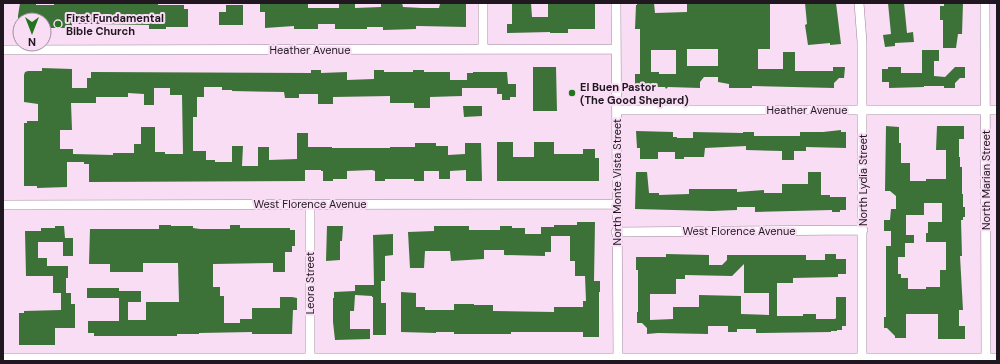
<svg xmlns="http://www.w3.org/2000/svg" width="1000" height="364" viewBox="0 0 1000 364" font-family="'DM Sans',sans-serif">
<style>
.building{fill:#3c7137;fill-rule:evenodd}
.lines{fill:none;stroke-linecap:round;stroke-linejoin:round}
.street-casing{stroke:#a0879d;stroke-width:10}
.street{stroke:#fff;stroke-width:9}
.poi-dot{fill:#22741d;stroke:#f8ddf4;stroke-width:1.5}
.labels{text-anchor:middle;dominant-baseline:central;stroke-width:4;stroke-linejoin:round;paint-order:stroke}
.poi-label{font-size:11px;font-weight:bold;fill:#211720;stroke:#f8ddf4;text-anchor:start}
.street-label{font-size:11px;fill:#211720;stroke:#f8ddf4}
</style>
<rect width="100%" height="100%" fill="#f8ddf4"/>
<path class="building" d="M20 3H36V5H54V3H158V5H184V9H188V27H166V29H149V25L100 24H72V28H44V20H18V16Z
M260 3H308V8H339V3H355V8L381 7V3H402L403 7 422 8H439L440 4H466V27L419 26H416V29L383 30V27H367V29H335V24H318V29H294V26L265 28V12H260Z
M512 3H531L532 17H548V3H595V29H568V33H550V32L507 33V24H512Z
M637 3H654L655 13 687 12V3H770V49H758V69H783V52H795V71H833V67H845L844 78H839L834 83V88L752 86V88H729V84L718 82V77H704L700 82V88L668 87 666 89 665 87H650V89L635 88V74H640V29H635L636 5H637ZM687 49H718V66H687ZM651 50H676V74H659V72H651Z
M805 3H836L841 44 830 45V43L808 45 805 25 807 24Z
M888 3H904L907 33 913 32 914 42 895 43V46L885 47 883 35 891 34Z
M944 3H963L962 34H958L956 48H943V20H940V6H944Z
M226 5H243V25H219V12H226Z
M922 50H939V61H934V76L945 77 955 67H965V78H960L955 83V88H944V86H924V87L889 88V82H882V69H888V67H901V73H922Z
M533 67H556L557 111H533Z
M42 68 72 69V88H87V78H91V72L311 73V70H321V73L347 72V80L374 79V70H384V72H413V70H424V72H450V80H467V73H473V72H507L508 84H516V97H510V100H502V94H497V88H462V96L430 97V108H414V103H390V96L333 97V104H318V94H299V98H285L284 92 232 91V90H222V87H204V97H197V117H193V151H206V160H215V162H232V146H243L242 166H258V147H269V160L297 159V133H308V147H332V148H390V147H415V143H436V146H448V155L465 154V143H481L482 181H466V170L450 171V179H439V171H424V181H414V179H385V181H375V171L372 170 347 171V179H333V181H323V171H321V170H305V181L89 182V164H84V162H67V187L37 188V186H24V123H27V121H38V104L24 102V75L25 72 28 71H42ZM154 88H170V95H182L183 154H165V152H155V127H141V144H134V153H113V155L73 154V149H60V130H72L71 103H96V97H128V93L144 94V105H154Z
M463 106H482V116L464 117Z
M886 126 899 127V143H901V163H910V181H926V179H946V150H936L937 126H964V139H959V157H960V167H962V194H963V207H965V217H963V220H961L962 256H960L963 310H959V326H965V339H938V314H906V338H895V336L887 328H884V317H886V246H891V231H884V220H890L891 209H896V196L890 191H885ZM924 203H942V222H928V233H926V242H946V270H940V287H926V289H908V278H901V274H898V257H905V243H914V235H906V215H924Z
M841 130V132H846V148L806 147V151H794V160H782V151L746 150V146L705 148 704 157H684V159H675V152H658V159H640V148H637L636 131 673 132V137H677V138H693V132L743 133V132H754V136H800V132H823Z
M497 142H513V157H534V142H554V154H583V149H595V158H599V181H497Z
M636 172H647L649 193H659V195L689 194V189H737V192L764 190V193H782V184H808V172H821V195H830V197H846V210H840V212H832V210L755 212V207H737V210L712 211 635 209Z
M577 222H595L594 281H600V292H599V337H583V332H511V334H454V332H436V333L401 332V292L416 293V307H425V310H454V304H474V305H493V311L554 312V307H583V301H586L585 276H575V261H570V236H551V252H545V256L504 255V250H484V259L451 261 450 251H425L424 268H410L408 232 434 231V226H469V230H500V226H512V228H525V234H541V227H554V225H577Z
M159 225H171V226H193V228L200 229H230V225H240V228H290V230H295V246H292V252H285V272H273V263L213 264V287H220V296H224V323H240V319H252V308H280V297H292L297 298V310H293L292 334H252V332L199 333V334H177V336H94V333H88V321H119V298H87V288H119V291H141V302H128V320H146V302H179L178 263H143V272H110V264H89L90 229H159Z
M55 226H64L65 238H73V256H63V242H38V258H47V266H68V278H66V293H53V276H26L25 231H41V228H55Z
M327 226H343L342 241H340V260L326 261Z
M393 234V255L385 256V281H381V303H386V335H373V297H372V296L355 295 354 311H350V329H370V339L335 340 333 322V298H334V292L355 291V285H374L373 235Z
M666 254 709 255V265H722L727 260V255H806V260H825V254H836V259H846V274H838V277L793 278V283H777V316H803V314H816V319H835L836 318V297H846V326H842V330H837V331H831V332L756 333V329H737V332H728V326H708V334L658 333 647 334V328L642 323H637V312H638V270H636V257H666ZM744 264V293H769V315L741 314V296L699 295V307H673V319L650 320V294H676V279H685V275L732 276Z
M61 293H71V304H75V328H55V345H19V313H24V311L61 310Z"/>
<g class="lines">
<g class="street-casing">
<path id="street" d="M483 3V49
M616 3 618 361
M859 3 862 42V358
M985 3 986 358
M3 50 616 49
M617 110H997
M310 204V361
M3 205 616 204
M616 232 863 230
M3 358H997"/>
</g>
<use href="#street" class="street"/>
</g>
<g class="poi-dot">
<circle cx="58" cy="24" r="4"/>
<circle cx="572" cy="93" r="4"/>
</g>
<g class="labels">
<g class="poi-label">
<text x="66" y="18">First Fundamental<tspan x="66" dy="13">Bible Church</tspan></text>
<text x="580" y="87">El Buen Pastor<tspan x="580" dy="13">(The Good Shepard)</tspan></text>
</g>
<g class="street-label">
<text x="310" y="50">Heather Avenue</text>
<text x="807" y="110">Heather Avenue</text>
<text transform="translate(863 180) rotate(-90)">North Lydia Street</text>
<text transform="translate(986 180) rotate(-90)">North Marian Street</text>
<text transform="translate(617 182) rotate(-90)">North Monte Vista Street</text>
<text x="310" y="204">West Florence Avenue</text>
<text x="739" y="231">West Florence Avenue</text>
<text transform="translate(310 283) rotate(-90)">Leora Street</text>
</g>
</g>
<rect width="1000" height="364" fill="none" stroke="#211720" stroke-width="8"/>
<g transform="translate(32 32) rotate(180)"><circle r="19" fill="#f8ddf4" stroke="#a28e9f"/>
<path d="M0-3L7 15L0 10L-7 15Z" fill="#22741d"/>
<text y="-6" font-size="11" font-weight="bold" text-anchor="middle" fill="#211720">N</text>
</g>
</svg>
